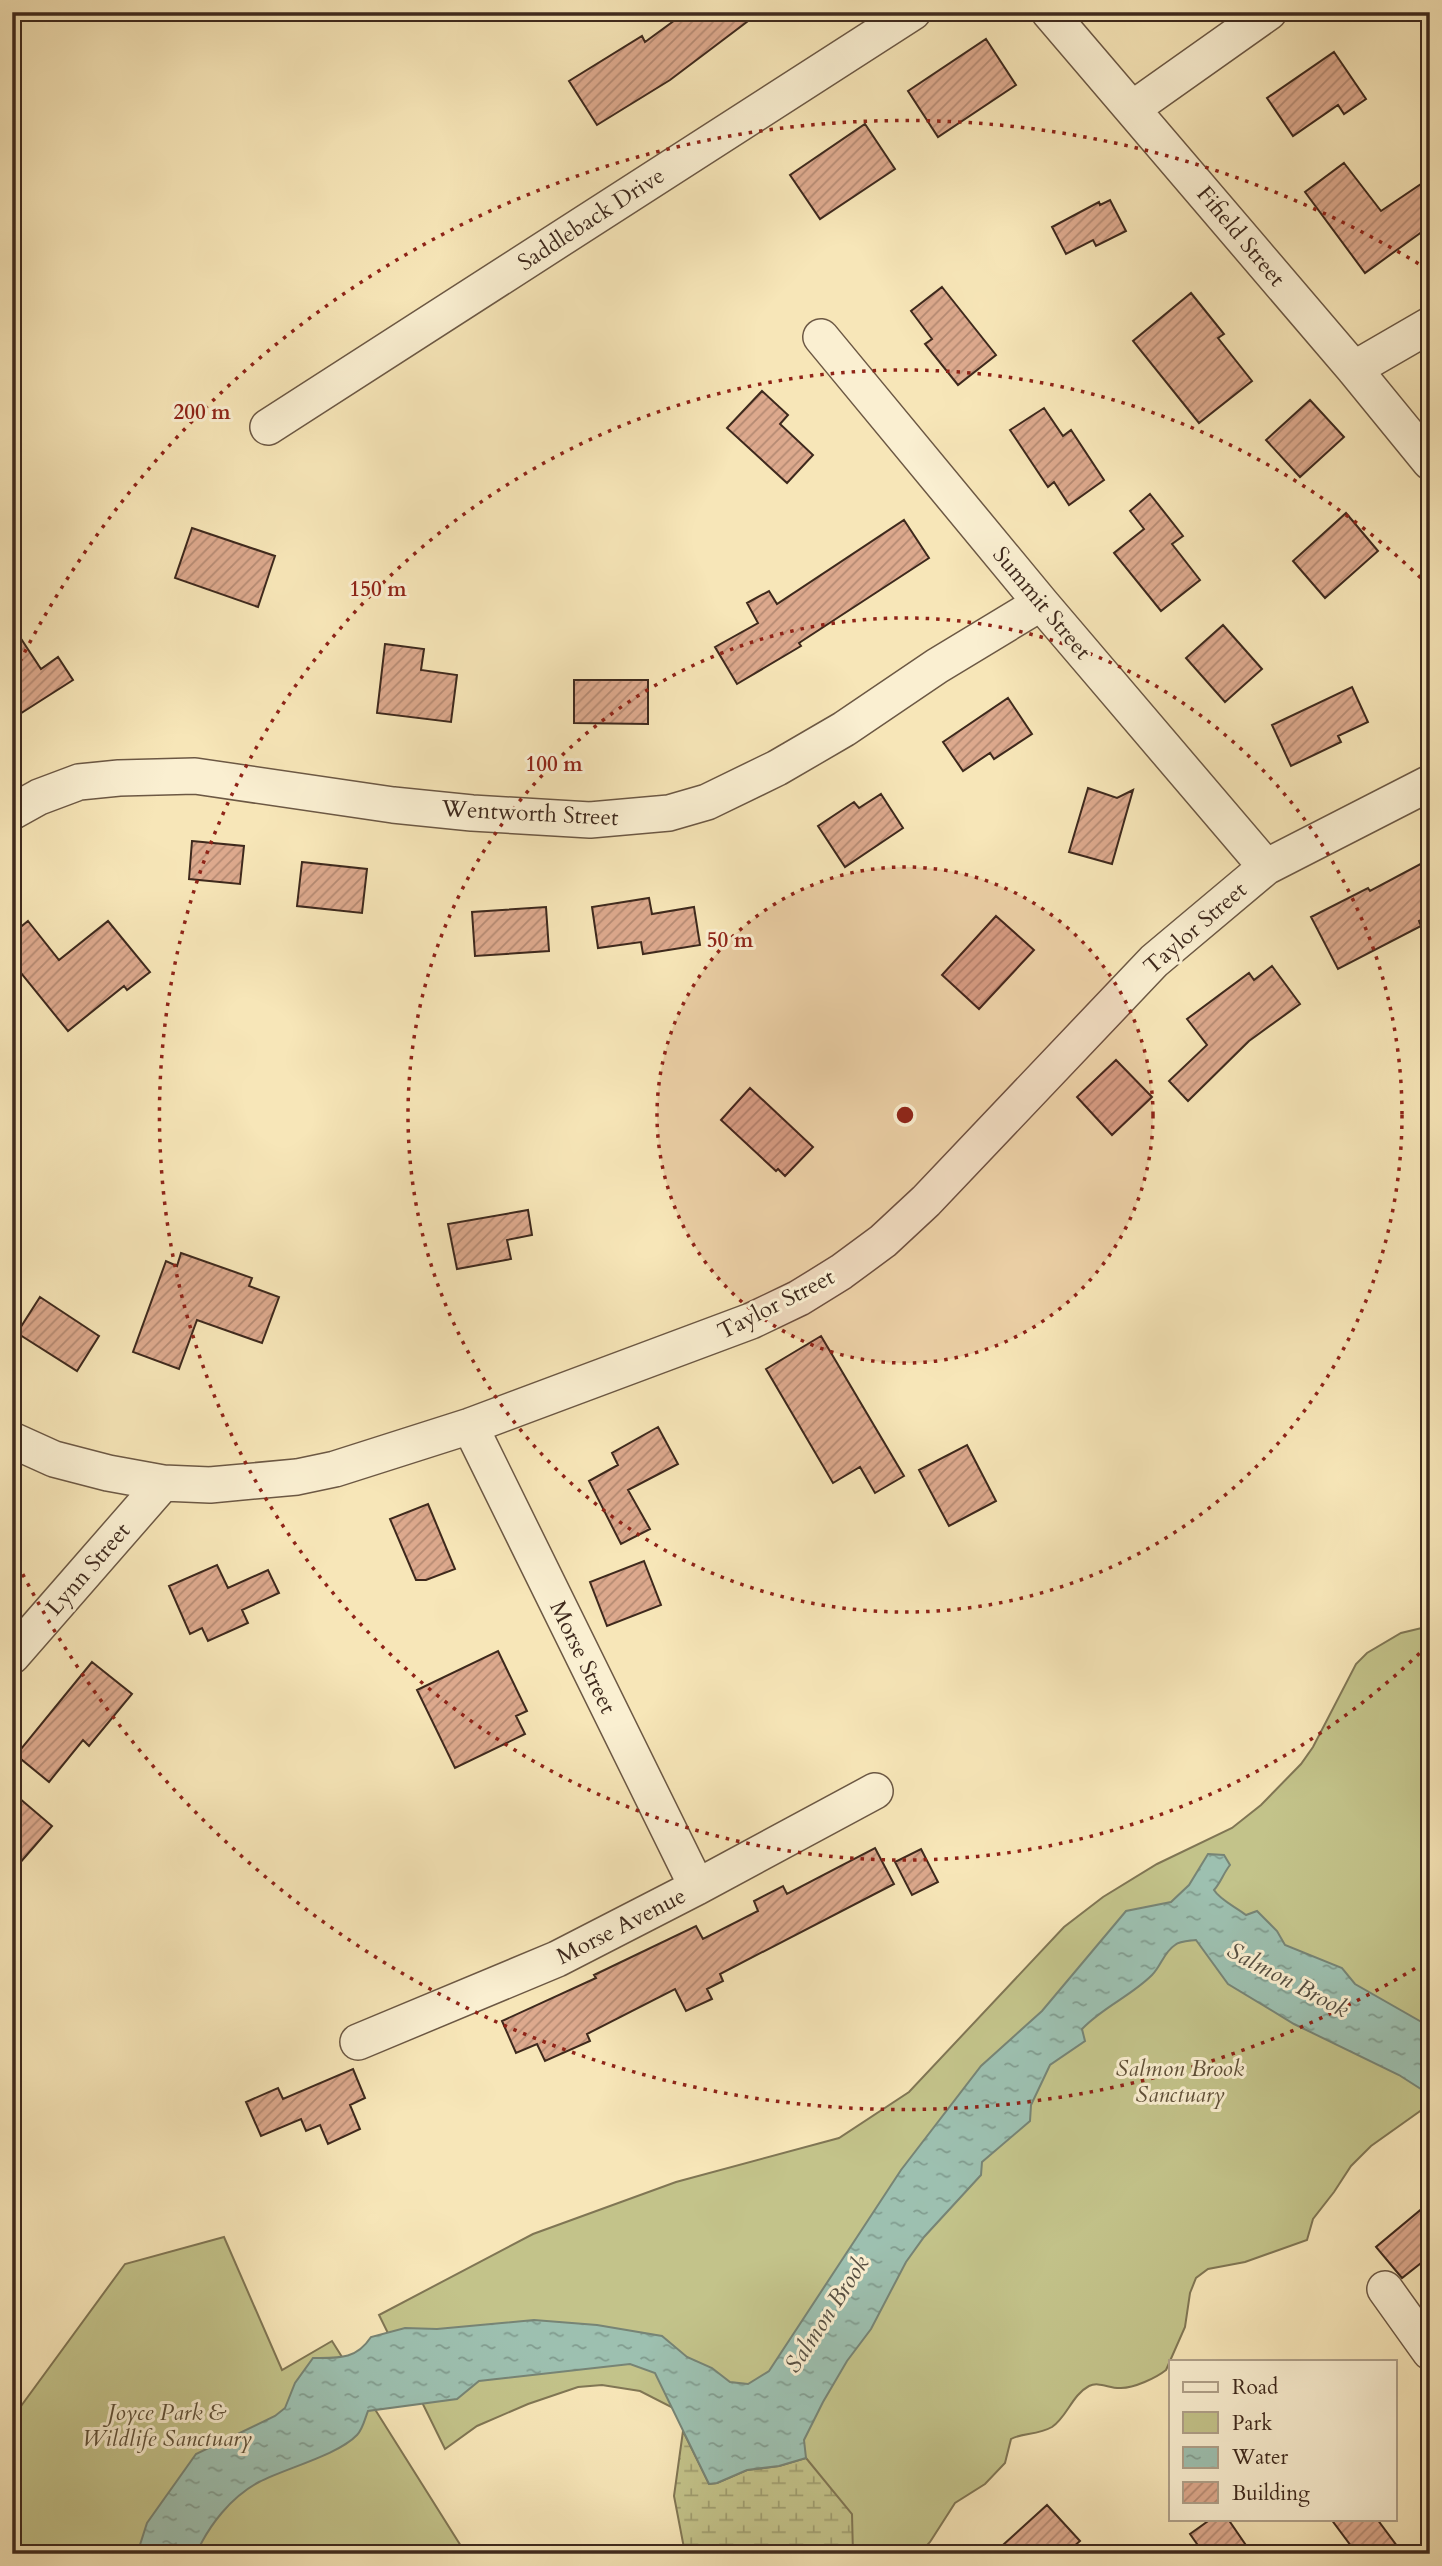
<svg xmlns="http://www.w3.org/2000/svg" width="1442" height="2566" viewBox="0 0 1442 2566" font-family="Cardo,serif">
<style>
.green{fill:#c3c38a;stroke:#807654;stroke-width:2}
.wetland{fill:url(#wetland-marsh);stroke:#807654;stroke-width:2}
.water{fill:url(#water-ripples);stroke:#778475;stroke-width:2}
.building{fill:url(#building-hatch);stroke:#3e291d;stroke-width:2}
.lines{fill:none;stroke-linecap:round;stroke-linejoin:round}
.minor-casing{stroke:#6c5844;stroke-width:38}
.minor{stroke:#faefd1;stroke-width:35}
.ring{fill:none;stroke:#8f2418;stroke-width:3.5;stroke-dasharray:3.5 7}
.labels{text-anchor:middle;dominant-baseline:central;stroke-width:6;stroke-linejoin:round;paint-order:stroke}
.street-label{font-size:23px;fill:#3e291d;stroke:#faefd1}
.park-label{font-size:23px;font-style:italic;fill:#5f5038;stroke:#faefd1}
.water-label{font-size:24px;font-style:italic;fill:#564f42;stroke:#faefd1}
.centre{fill:#8f2418;stroke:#faefd1;stroke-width:3.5}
.ring-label{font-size:21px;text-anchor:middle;font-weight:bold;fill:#8f2418;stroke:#faefd1;stroke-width:6;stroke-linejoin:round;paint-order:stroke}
</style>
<defs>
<pattern id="wetland-marsh" width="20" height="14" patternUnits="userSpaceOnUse" patternTransform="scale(1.75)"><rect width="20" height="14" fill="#c3c38a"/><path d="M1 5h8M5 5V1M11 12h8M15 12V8" fill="none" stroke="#a09e70"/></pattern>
<pattern id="water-ripples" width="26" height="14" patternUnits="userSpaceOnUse" patternTransform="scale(1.75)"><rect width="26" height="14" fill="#9dc0b0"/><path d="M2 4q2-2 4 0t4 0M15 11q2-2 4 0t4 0" fill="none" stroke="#819c8f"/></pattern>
<pattern id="building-hatch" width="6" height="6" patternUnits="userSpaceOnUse" patternTransform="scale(1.75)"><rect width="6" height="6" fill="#dda98d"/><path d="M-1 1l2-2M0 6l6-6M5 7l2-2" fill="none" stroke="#b58a73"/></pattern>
</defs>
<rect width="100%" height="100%" fill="#f7e6b8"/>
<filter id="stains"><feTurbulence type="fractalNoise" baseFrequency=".00286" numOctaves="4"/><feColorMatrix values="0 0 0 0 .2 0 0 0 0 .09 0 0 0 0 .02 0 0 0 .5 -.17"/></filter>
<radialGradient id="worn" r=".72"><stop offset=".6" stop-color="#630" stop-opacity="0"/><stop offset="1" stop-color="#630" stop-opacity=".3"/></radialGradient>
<path class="green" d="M1430 1626V2104L1371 2146 1351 2166 1334 2192 1313 2219 1307 2240 1245 2262 1208 2269 1196 2278 1190 2293 1185 2327 1166 2370C1156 2378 1134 2388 1121 2388 1110 2389 1099 2381 1089 2386 1072 2395 1067 2417 1052 2427 1038 2435 1021 2433 1011 2439L1005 2463 985 2484 955 2503 930 2542 919 2554H794L737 2492 704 2432 691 2417 640 2391 602 2385 578 2387 528 2404 477 2426 445 2449 379 2315 533 2234 676 2182 839 2138 909 2092 1064 1927 1103 1897 1157 1864 1232 1828 1261 1805 1301 1764 1313 1747 1356 1664 1367 1653 1401 1633Z
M224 2237 282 2370 332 2341 466 2554H12L13 2417 125 2264Z"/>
<path class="wetland" d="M683 2431 709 2484 717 2483 747 2470 779 2466 806 2458 852 2514 853 2554H688L684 2548 674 2496Z"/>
<path class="water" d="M1208 1854 1224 1855 1230 1865C1223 1874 1221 1882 1214 1890 1220 1900 1236 1907 1246 1915L1257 1911 1277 1931 1285 1945 1342 1968 1355 1984 1425 2024 1430 2029V2097L1427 2093 1399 2075 1294 2024 1228 1984 1196 1940C1190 1941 1180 1941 1175 1945 1164 1952 1161 1966 1152 1975 1131 1996 1103 2007 1082 2029L1085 2041 1050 2065 1031 2105 1030 2121 982 2162 981 2175 924 2237 906 2262 871 2329 847 2361 823 2402 804 2440 806 2458 779 2466 747 2470 717 2483 709 2484 655 2373 630 2364 479 2381 457 2399 368 2411C365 2418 363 2429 357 2435 338 2455 286 2468 259 2482 231 2497 209 2525 196 2554H137L147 2523 196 2454 275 2416 285 2408 295 2383 313 2358C338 2358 356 2360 371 2337L405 2328 437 2329 534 2320 597 2325 662 2336 687 2357 712 2368 730 2382 748 2384 769 2371 901 2170 981 2066 1042 2011 1126 1911 1171 1902 1189 1885Z"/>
<path class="building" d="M686 12H760L670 80 597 125 569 81 642 36 645 42Z
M986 39 1016 85 938 137 908 91Z
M1334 52 1366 99 1344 114 1338 105 1293 136 1267 98Z
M865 124 895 169 820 219 790 175Z
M1344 163 1381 211 1430 178V226L1365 273 1305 192Z
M1110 200 1126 231 1096 246 1093 240 1066 254 1052 227 1099 202 1100 205Z
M942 287 996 355 958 385 925 344 932 339 911 311Z
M1191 293 1224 334 1218 338 1252 381 1199 423 1133 341Z
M762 391 788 415 780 424 813 455 787 483 727 428Z
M1310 400 1344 437 1300 477 1266 440Z
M1044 408 1063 436 1071 430 1104 480 1069 505 1054 482 1048 487 1010 430Z
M1150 494 1183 536 1172 544 1200 580 1161 611 1114 553 1144 529 1130 511Z
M1346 513 1378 551 1325 598 1293 561Z
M904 520 929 558 799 643 801 646 737 684 715 647 758 623 747 603 769 591 777 604Z
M192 528 275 556 258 607 175 578Z
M12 625 41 669 58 657 73 680 12 719Z
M1223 625 1262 669 1225 702 1186 658Z
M385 644 424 649 421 670 457 675 451 722 377 713Z
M574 680H648V724L574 723Z
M1352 687 1368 722 1338 736 1341 742 1291 766 1272 725Z
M1008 698 1032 734 994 759 990 753 963 771 943 742Z
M1088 788 1117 798 1133 790 1112 864 1069 852Z
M881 794 903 828 845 867 818 826 854 802 859 808Z
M192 841 244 846 240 884 189 879Z
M1430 859V916L1419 921 1421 926 1338 969 1311 917 1368 888 1370 891Z
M302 862 367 869 362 913 297 906Z
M649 898 652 914 694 907 700 945 643 954 641 942 598 948 592 907Z
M546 907 549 951 475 956 472 912Z
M996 916 1034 950 979 1009 942 975Z
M28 921 59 960 108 921 150 972 127 990 124 986 68 1031 12 962V934Z
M1272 966 1300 1004 1249 1041 1188 1101 1169 1081 1207 1045 1187 1019 1249 973 1254 980Z
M1116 1060 1152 1097 1112 1135 1077 1097Z
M750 1088 813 1147 785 1176 778 1169 776 1171 721 1120Z
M528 1210 532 1235 507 1240 511 1259 457 1269 448 1224Z
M181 1253 252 1278 249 1286 279 1297 262 1343 197 1320 179 1369 133 1352 166 1261 177 1266Z
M40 1297 99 1336 77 1371 17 1333Z
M821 1336 904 1476 875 1493 860 1467 833 1483 766 1369Z
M658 1427 678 1464 628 1490 650 1529 621 1544 589 1481 618 1465 612 1453Z
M967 1445 996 1501 949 1526 919 1470Z
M428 1504 455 1569 426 1580H416L390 1519Z
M644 1561 661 1605 607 1626 590 1582Z
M217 1565 228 1588 268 1570 279 1593 242 1610 248 1623 208 1641 202 1628 190 1634 169 1586Z
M498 1651 527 1711 516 1716 525 1734 455 1768 417 1690Z
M92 1662 132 1694 89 1746 83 1740 49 1782 16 1755Z
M12 1792 52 1826 12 1872Z
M875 1848 894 1884 720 1974 723 1981 707 1989 712 1999 686 2011 675 1989 587 2034 590 2041 545 2061 537 2044 516 2053 502 2021 596 1978 594 1975 696 1926 703 1939 758 1911 754 1901 783 1886 787 1894Z
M921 1849 938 1882 912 1895 895 1862Z
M353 2069 365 2098 350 2105 360 2129 328 2144 320 2125 306 2131 301 2119 261 2136 246 2102 278 2088 283 2099Z
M1430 2202V2256L1402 2278 1376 2247Z
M1047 2505 1080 2541 1065 2554H993Z
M1211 2519H1228L1252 2554H1204L1190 2534Z
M1331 2519H1377L1403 2554H1357Z"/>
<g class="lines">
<g class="minor-casing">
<path id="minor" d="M1049 12 1354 369 1430 462
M1132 109 1269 12
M821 337 1041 603 1266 867
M1354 369 1430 325
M268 427 913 12
M12 812 39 797 79 782 119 778 195 776 393 805 472 813 590 820 669 813 707 802 777 768 844 729 937 666 1041 603
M470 1426 697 1887
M12 1440 54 1459 108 1473 163 1483 210 1485 297 1477 335 1469 470 1426 751 1321 799 1298 841 1272 883 1241 926 1201 1154 961 1266 867 1430 783
M12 1656 163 1483
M358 2042 557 1959 697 1887 875 1791
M1385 2289 1430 2352"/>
</g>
<use href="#minor" class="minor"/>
</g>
<circle cx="905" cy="1115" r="248" fill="#8f2418" fill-opacity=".12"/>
<g class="ring">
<circle cx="905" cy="1115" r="248"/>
<circle cx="905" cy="1115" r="497"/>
<path d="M1427 1646A745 745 0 1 1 1427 584"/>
<path d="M1424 1963A994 994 0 0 1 15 1559M15 671A994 994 0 0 1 1424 267"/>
</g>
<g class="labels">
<g class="street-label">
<text transform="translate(591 219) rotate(-33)">Saddleback Drive</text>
<text transform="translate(1241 236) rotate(50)">Fifield Street</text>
<text transform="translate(1042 603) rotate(50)">Summit Street</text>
<text transform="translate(530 813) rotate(3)">Wentworth Street</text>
<text transform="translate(1195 928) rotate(-41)">Taylor Street</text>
<text transform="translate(776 1304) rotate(-27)">Taylor Street</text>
<text transform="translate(88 1569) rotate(-49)">Lynn Street</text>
<text transform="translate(583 1657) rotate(64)">Morse Street</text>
<text transform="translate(621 1926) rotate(-27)">Morse Avenue</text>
</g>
<g class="park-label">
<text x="1180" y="2068">Salmon Brook<tspan x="1180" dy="26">Sanctuary</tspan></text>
<text x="167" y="2412">Joyce Park &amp;<tspan x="167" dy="26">Wildlife Sanctuary</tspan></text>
</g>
<g class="water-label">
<text transform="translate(1288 1980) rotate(28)">Salmon Brook</text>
<text transform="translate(827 2314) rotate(-57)">Salmon Brook</text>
</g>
</g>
<circle cx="905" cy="1115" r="10" class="centre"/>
<g class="ring-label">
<text x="202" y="419">200 m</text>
<text x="378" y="596">150 m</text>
<text x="554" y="771">100 m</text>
<text x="730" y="947">50 m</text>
</g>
<rect width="1442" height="2566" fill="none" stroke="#f7e6b8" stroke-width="42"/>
<rect x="14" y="14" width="1414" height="2538" fill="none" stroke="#3e291d" stroke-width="3.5"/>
<rect x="21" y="21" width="1400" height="2524" fill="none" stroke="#3e291d" stroke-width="2"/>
<rect x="1169" y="2360" width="228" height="161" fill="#faefd1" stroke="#afa089" stroke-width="2"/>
<rect x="1183" y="2382" width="35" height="10" fill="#faefd1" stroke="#afa089" stroke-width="2"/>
<text x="1232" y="2394" font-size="21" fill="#3e291d">Road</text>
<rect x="1183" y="2412" width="35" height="21" fill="#c3c38a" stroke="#afa089" stroke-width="2"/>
<text x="1232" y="2430" font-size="21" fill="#3e291d">Park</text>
<rect x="1183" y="2447" width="35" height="21" fill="url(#water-ripples)" stroke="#afa089" stroke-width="2"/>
<text x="1232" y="2464" font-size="21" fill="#3e291d">Water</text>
<rect x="1183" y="2482" width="35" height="21" fill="url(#building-hatch)" stroke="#afa089" stroke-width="2"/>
<text x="1232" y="2500" font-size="21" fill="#3e291d">Building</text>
<rect width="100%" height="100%" filter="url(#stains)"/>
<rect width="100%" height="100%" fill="url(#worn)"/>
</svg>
